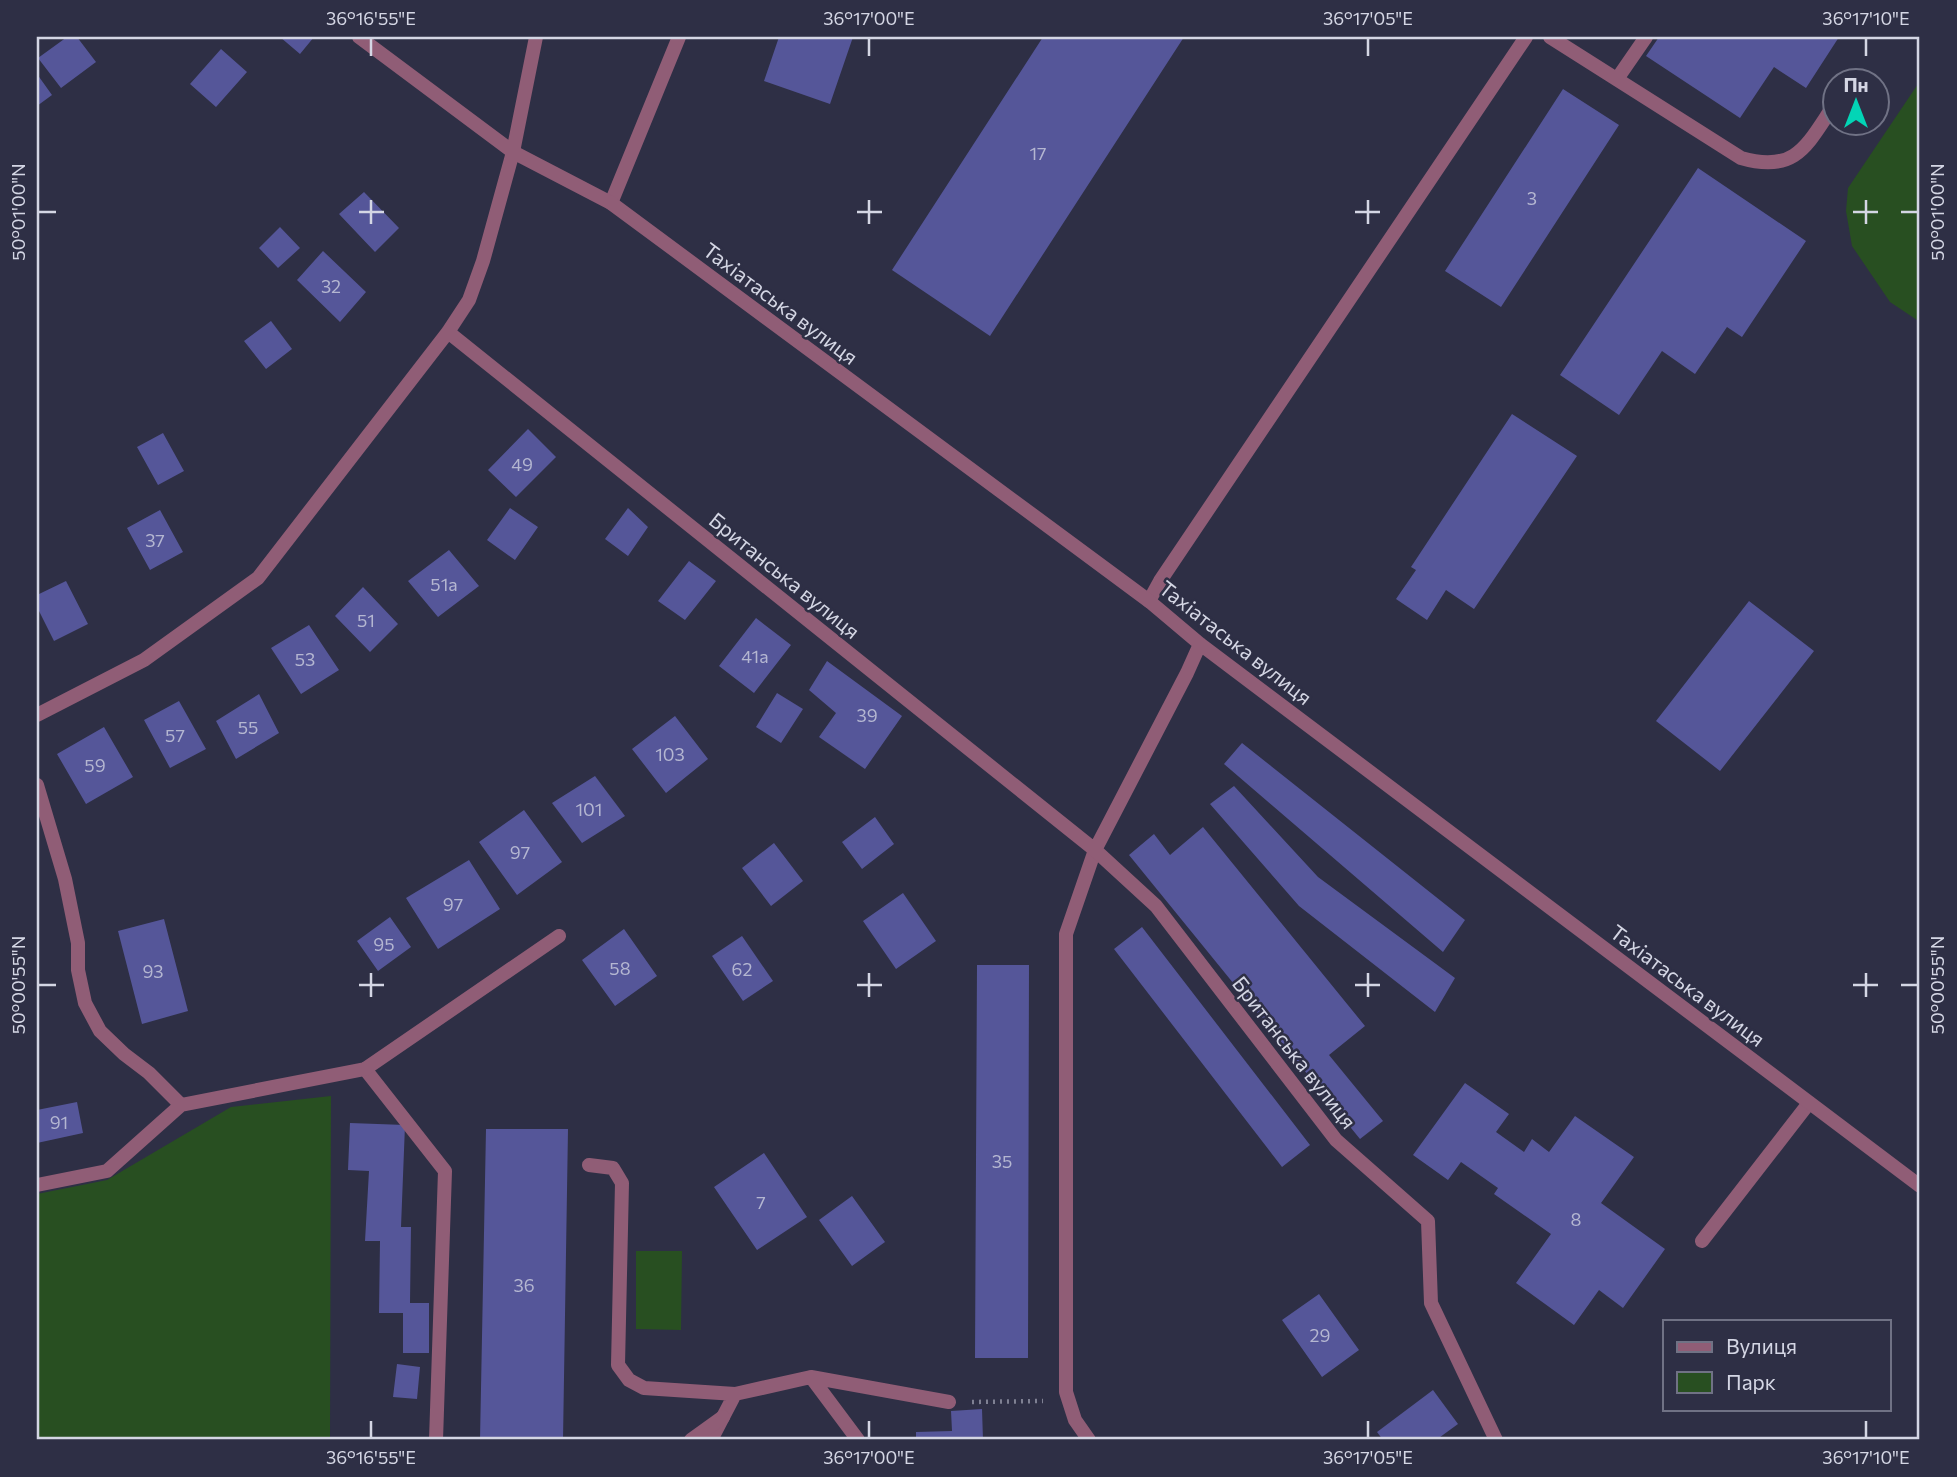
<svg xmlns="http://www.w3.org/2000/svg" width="1957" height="1477" viewBox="0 0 1957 1477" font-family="Commissioner,sans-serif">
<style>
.green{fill:#284f21}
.building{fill:#555699}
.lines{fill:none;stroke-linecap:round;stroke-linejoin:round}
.path{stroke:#7f8193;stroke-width:4.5;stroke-dasharray:2 5;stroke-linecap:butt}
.lane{stroke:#905d76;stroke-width:14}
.street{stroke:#905d76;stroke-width:14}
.ticks{fill:none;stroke:#d4d6e4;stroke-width:2.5}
.labels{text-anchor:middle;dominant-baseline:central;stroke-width:5;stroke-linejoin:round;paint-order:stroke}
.number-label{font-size:18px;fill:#b4b6d1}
.street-label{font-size:21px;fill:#d4d6e4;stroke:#2e2f45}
.neatline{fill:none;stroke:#d4d6e4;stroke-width:2.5}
.ticks-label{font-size:18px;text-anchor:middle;fill:#d4d6e4}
</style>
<rect width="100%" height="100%" fill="#2e2f45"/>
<path class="green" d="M1920 81V322L1890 302 1852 246 1846 211 1848 188Z
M331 1096 330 1440H37V1194L107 1180 231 1107Z
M636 1251H682L681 1330 636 1329Z"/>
<path class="building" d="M67 37H77L96 62 61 88 38 58Z
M280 37H314L300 54Z
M779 37H853L830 104 764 81Z
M1043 37H1184L990 336 892 270Z
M1659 37H1839L1806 88 1774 67 1740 118 1646 56Z
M221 49 247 72 216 107 190 84Z
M37 74 52 95 37 106Z
M1563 89 1619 125 1501 307 1445 271Z
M1698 168 1806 241 1742 337 1727 327 1695 374 1662 351 1619 415 1560 375Z
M364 192 399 228 375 252 339 214Z
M280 227 300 248 278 268 259 248Z
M323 251 366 292 340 322 297 280Z
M271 321 292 349 266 369 244 341Z
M1512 414 1577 456 1474 609 1446 590 1427 620 1396 599 1416 570 1411 567Z
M528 429 556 457 516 497 488 470Z
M163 433 184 471 158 485 137 447Z
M510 508 538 527 515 560 487 540Z
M628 508 648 527 628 556 605 539Z
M160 510 183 552 150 570 127 528Z
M449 550 479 586 438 617 408 581Z
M689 561 716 581 685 620 658 601Z
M66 581 88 624 54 641 37 607V595Z
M363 587 398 624 370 652 335 616Z
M1749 601 1814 651 1720 771 1656 721Z
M756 618 791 645 754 693 719 666Z
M309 625 339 670 301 694 271 648Z
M827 661 902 716 865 769 819 737 836 713 809 690Z
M777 693 803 709 781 743 756 727Z
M259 694 279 733 236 759 216 721Z
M179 701 206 749 170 768 144 720Z
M675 716 708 759 666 793 632 749Z
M104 727 133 777 86 804 57 754Z
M1242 743 1465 920 1443 952 1224 764Z
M595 776 625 816 582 843 552 803Z
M1234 786 1318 877 1455 978 1435 1012 1299 906 1210 804Z
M524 810 562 862 517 895 479 842Z
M875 817 894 844 862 869 842 842Z
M1203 827 1365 1026 1329 1055 1383 1121 1360 1139 1129 855 1154 834 1170 855Z
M774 843 803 881 771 906 742 868Z
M469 860 500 909 438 949 406 898Z
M903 893 936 941 896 969 863 921Z
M390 917 411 947 378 971 357 941Z
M164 919 188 1011 142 1024 118 931Z
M1142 927 1310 1145 1282 1167 1114 949Z
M624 929 657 976 615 1006 582 960Z
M742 936 773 981 743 1001 712 956Z
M977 965H1029L1028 1358H975Z
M1465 1083 1509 1114 1496 1132 1524 1152 1532 1139 1549 1152 1575 1116 1634 1157 1601 1203 1665 1249 1623 1308 1599 1290 1574 1325 1516 1283 1551 1234 1494 1194 1498 1188 1461 1162 1448 1180 1413 1155Z
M77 1102 83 1133 37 1143V1110Z
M350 1123 405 1125 401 1227H411L410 1303H429V1353H403V1313H379L380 1241H365L369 1171 348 1170Z
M486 1129H568L563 1440H480Z
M764 1153 807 1217 757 1250 714 1187Z
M852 1196 885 1242 852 1266 819 1220Z
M1319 1294 1359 1350 1322 1377 1282 1320Z
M397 1364 420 1367 417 1399 393 1397Z
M1433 1390 1458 1424 1436 1440H1383L1377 1432Z
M982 1409 983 1440H916V1432L952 1431 951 1411Z"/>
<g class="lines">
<path class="path" d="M972 1402 1043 1401"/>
<path class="lane" d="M1550 37 1741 158C1796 174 1807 145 1834 105
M1617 79 1646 37
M611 203 679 37
M1149 601 1160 581 1526 37
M365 1069 445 1171 436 1440
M589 1165 613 1168 622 1183 618 1365 629 1380 644 1388 735 1394 811 1377 949 1402
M1702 1241 1809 1103
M811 1377 858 1440
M711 1440 735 1394
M1089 1440 1075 1420 1066 1392V934L1095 850"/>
<path class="street" d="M359 37 513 152 611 203 1149 601 1200 644 1920 1186
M448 332 1095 850 1156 906 1336 1140 1428 1221 1431 1303 1496 1440
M37 715 144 660 258 578 448 332 469 300 483 261 513 152 536 37
M37 785 65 879 78 943V970L85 1003 100 1031 124 1054 149 1073 181 1105
M1095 850 1187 673 1200 644
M37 1185 107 1171 181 1105 365 1069 559 936
M691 1440 723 1417"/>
</g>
<path class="ticks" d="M371 38V56M869 38V56M1368 38V56M1866 38V56M371 200V224M869 200V224M1368 200V224M1866 200V224M38 212H56M359 212H384M857 212H882M1355 212H1380M1853 212H1878M1901 212H1918M371 973V997M869 973V997M1368 973V997M1866 973V997M38 985H56M359 985H384M857 985H882M1355 985H1380M1853 985H1878M1901 985H1918M371 1421V1438M869 1421V1438M1368 1421V1438M1866 1421V1438"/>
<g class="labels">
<g class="number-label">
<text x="1038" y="153">17</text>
<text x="1532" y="198">3</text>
<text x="331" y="286">32</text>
<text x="522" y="464">49</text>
<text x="155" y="540">37</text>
<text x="444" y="584">51а</text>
<text x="366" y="620">51</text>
<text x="755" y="656">41а</text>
<text x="305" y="659">53</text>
<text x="867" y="715">39</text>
<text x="248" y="727">55</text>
<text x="175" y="735">57</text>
<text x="670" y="754">103</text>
<text x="95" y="765">59</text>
<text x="589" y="809">101</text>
<text x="520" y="852">97</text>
<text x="453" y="904">97</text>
<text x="384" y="944">95</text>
<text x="620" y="968">58</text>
<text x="742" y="969">62</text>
<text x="153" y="971">93</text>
<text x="59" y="1122">91</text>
<text x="1002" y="1161">35</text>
<text x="761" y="1202">7</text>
<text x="1576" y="1219">8</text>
<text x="524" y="1285">36</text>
<text x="1320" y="1335">29</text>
</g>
<g class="street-label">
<text transform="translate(781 303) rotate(37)">Тахіатаська вулиця</text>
<text transform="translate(785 575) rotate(39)">Британська вулиця</text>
<text transform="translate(1236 642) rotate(38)">Тахіатаська вулиця</text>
<text transform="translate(1688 985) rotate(37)">Тахіатаська вулиця</text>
<text transform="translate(1295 1052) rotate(52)">Британська вулиця</text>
</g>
</g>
<rect width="1957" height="1477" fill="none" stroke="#2e2f45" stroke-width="77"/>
<rect x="1663" y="1320" width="228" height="91" fill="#2e2f45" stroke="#707285" stroke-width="2"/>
<rect x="1677" y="1342" width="35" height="10" fill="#905d76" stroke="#707285" stroke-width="2"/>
<text x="1726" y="1354" font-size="21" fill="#d4d6e4">Вулиця</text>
<rect x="1677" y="1372" width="35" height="21" fill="#284f21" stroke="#707285" stroke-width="2"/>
<text x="1726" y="1390" font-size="21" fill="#d4d6e4">Парк</text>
<g transform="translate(1856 102)"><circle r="33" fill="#2e2f45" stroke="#707285" stroke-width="2"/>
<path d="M0-5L12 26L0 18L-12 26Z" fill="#03d5b6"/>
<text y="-10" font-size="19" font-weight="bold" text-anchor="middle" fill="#d4d6e4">Пн</text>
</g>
<rect x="38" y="38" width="1880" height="1400" class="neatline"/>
<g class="ticks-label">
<text x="371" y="25">36°16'55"E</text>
<text x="869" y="25">36°17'00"E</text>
<text x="1368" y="25">36°17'05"E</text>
<text x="1866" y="25">36°17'10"E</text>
<text transform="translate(19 212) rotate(-90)" y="6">50°01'00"N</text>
<text transform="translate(1938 212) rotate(-90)" y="6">50°01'00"N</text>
<text transform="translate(19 985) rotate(-90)" y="6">50°00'55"N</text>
<text transform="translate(1938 985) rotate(-90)" y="6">50°00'55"N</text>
<text x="371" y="1464">36°16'55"E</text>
<text x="869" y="1464">36°17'00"E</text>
<text x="1368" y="1464">36°17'05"E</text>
<text x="1866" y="1464">36°17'10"E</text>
</g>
</svg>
